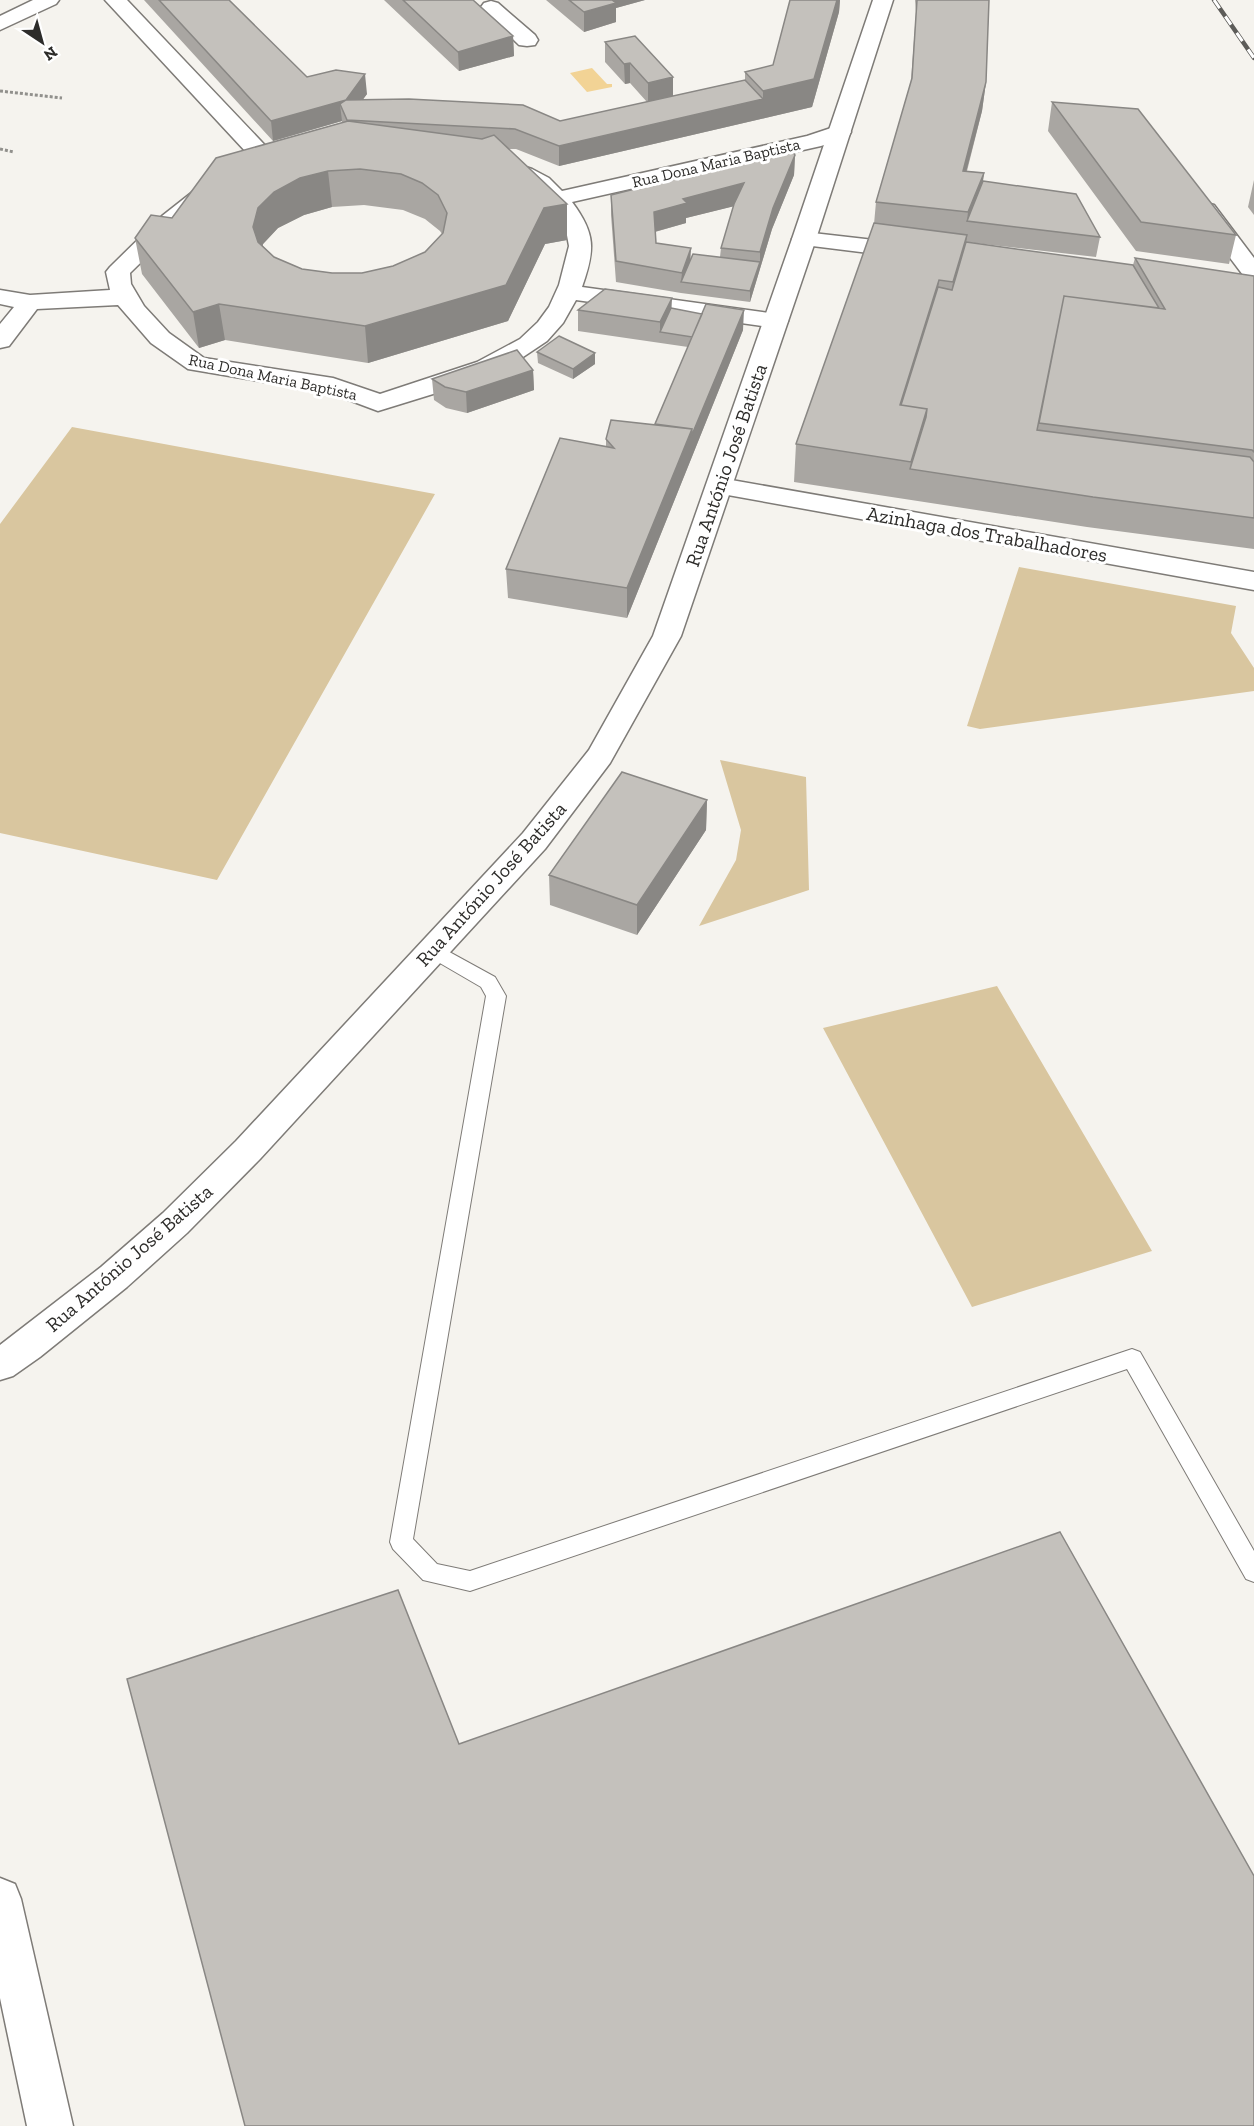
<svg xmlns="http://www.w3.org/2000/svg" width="1254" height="2126" viewBox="0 0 1254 2126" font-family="'Zilla Slab',serif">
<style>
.green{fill:#d9c69f}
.water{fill:#f2d395}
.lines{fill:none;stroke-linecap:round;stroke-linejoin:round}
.service-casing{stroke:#7e7b77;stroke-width:2}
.minor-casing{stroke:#7e7b77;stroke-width:3}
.secondary-casing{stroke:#7e7b77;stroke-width:3}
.path{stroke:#91908c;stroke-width:3;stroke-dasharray:3 2;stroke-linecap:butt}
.service{fill:#fff;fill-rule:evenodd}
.minor{fill:#fff;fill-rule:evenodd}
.secondary{fill:#fff;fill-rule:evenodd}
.rail-casing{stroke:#5d5c59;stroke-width:4.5}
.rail{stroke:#fff;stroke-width:3;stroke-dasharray:10;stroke-linecap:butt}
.wall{fill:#a9a6a2;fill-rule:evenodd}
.shaded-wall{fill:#898784}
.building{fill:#c4c1bc;stroke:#898784;stroke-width:1.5;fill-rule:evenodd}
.labels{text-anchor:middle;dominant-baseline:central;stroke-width:6;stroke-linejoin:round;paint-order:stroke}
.far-street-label{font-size:16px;fill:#2d2c2a;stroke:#fff}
.street-label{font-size:20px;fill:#2d2c2a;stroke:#fff}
</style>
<rect width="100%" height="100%" fill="#f5f3ee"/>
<path class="green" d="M72 427 435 494 217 880 0 833V524Z
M1019 567 1236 606 1231 633 1254 668V691L980 729 967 726Z
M720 760 806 777 809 890 699 926 736 860 741 830Z
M997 986 1152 1251 972 1307 823 1028Z"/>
<path class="water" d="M592 68 607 84H612V87L587 92 570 73Z"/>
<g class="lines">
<g class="service-casing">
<path id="service" d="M433 943 495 977 506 996 413 1539 437 1564 470 1571 1132 1349 1140 1352 1254 1551V1582L1246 1579 1127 1369 470 1591 423 1580 393 1549 390 1542 486 996 481 987 426 955 424 950 426 945Z"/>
</g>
<g class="minor-casing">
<path id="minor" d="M105 0H127L278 159 341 141 445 149 501 159 532 169 549 178 562 191 807 136 840 125 848 127 851 132 848 137 821 146 572 202C596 234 595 250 582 287L776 314 785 316 788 321 785 326 776 328 576 300 563 323 547 341 511 365 459 386 378 411 330 393 188 369 151 343 118 305 37 309 9 346 0 348V324L14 307 0 304V290L30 295 110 290 106 272 110 267 162 216 209 179 258 165ZM342 155 415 159 474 167 516 178 533 188 559 217 566 230 569 246 559 285 549 307 538 322 520 339 477 362 380 394 333 378 204 358 169 333 144 306 131 284 130 273 178 226 225 189Z
M491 1 498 3 535 35 538 40 535 45 527 46 519 45 484 11 481 7 484 3Z
M1206 203 1214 205 1254 258V281L1246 279 1194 210 1198 205Z
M804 232 909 244 917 246 921 251 917 256 909 258 796 244 792 239 796 234Z
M720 478 1254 572V590L711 492 707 486 711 480Z
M0 1878 15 1884 21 1899 73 2126H27L0 1998Z"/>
</g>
<g class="secondary-casing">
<path id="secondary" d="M33 0H59L56 4 0 30V16Z
M873 0H893L816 239 681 636 610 763 545 849 260 1159 187 1233 127 1287 40 1357 13 1376 0 1380V1345L101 1267 163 1213 236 1141 523 833 589 750 653 636 792 239Z"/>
</g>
<path class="path" d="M0 91 62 98
M0 149 14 152"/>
<use href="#service" class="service"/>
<use href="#minor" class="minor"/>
<use href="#secondary" class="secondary"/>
<g class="rail-casing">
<path id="rail" d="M1214 0 1254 58"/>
</g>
<use href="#rail" class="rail"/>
</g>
<path class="wall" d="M144 0H229L307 77 367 94 363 99 560 121 647 102 630 83 625 84 605 62V42L673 96 745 80V72L773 65 790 0H840L839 12 812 107 559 166 516 149H509L567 204V240L545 244 508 321 368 363 225 340 199 348 142 274 135 238 172 218 342 123V121L273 141ZM364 205 403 210 425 219 440 231 442 234 425 252 393 266 362 273H332L302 269 274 257 263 246V244L278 228 304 215 332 207Z
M384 0H473L513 36 514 56 459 71Z
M546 0H645L616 8V22L584 32Z
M915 0H989L986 82 982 111 967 171 984 173 983 181 1100 237 1096 257 966 242 1133 265 1135 258 1254 276V549L1087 527 794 482 796 444 874 224 876 202 911 81 916 12Z
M1052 102 1236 235 1229 264 1136 251 1048 131Z
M795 155 794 175 772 229 750 302 681 293 616 282 611 215V195ZM734 206 721 248 720 257 691 259 656 243 655 232 686 223V218Z
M1254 180V215L1248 207Z
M671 308 743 330 627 618 508 598 506 569 606 446V439L655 424 688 347 578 331V310Z
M537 352 595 353V364L573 379 538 363Z
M533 370 534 390 467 413 446 408 434 400 432 379Z
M707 800 706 830 637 935 550 905 549 875Z"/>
<path class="shaded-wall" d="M603 0H645L616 8V22L584 32V12Z
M837 0H840L839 12 812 107 559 166V146L763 99V91Z
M513 36 514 56 459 71 458 52Z
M630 63V83L625 84 624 64Z
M365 74 367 94 348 120 340 104 342 121 273 141 271 121Z
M673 77V97L648 103V83Z
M986 82 982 111 959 199 963 171Z
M795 155 794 175 772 229 750 302V291L760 262V252L773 208Z
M328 171 332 207 304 215 278 228 263 244 258 264 253 227 258 208 274 192 300 178Z
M984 173 980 202 967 221 968 212Z
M744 183 743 204 686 218V223L654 232V212L683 199Z
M567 204V240L545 244 508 321 368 363 365 326 544 208Z
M967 235 963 271 949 319 953 282Z
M691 248 690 269 681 282 682 273Z
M939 280 935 317 905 413 900 405Z
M672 298 671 319 660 332V322Z
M219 304 225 340 199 348 193 312Z
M744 310 743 330 627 618V588L692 429Z
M595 353V364L573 379V369Z
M533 370 534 390 467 413 466 392Z
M927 409 922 446 910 469 911 462Z
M707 800 706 830 637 935V905Z"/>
<path class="building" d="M159 0H229L307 77 336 70 365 74 346 100 271 121Z
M403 0H473L513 36 458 52Z
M569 0H612L616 3 584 12Z
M790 0H837L814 79 763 91 745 72 773 65Z
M917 0H989L986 82 963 171 984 173 968 212 876 202 912 78Z
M635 36 673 77 648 83 630 63 624 64 605 42Z
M745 80 763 99 559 146 515 129 347 120 340 104 346 100 409 99 523 105 560 121Z
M1052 102 1138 109 1236 235 1141 222Z
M348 121 482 139 494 135 567 204 544 208 506 285 365 326 219 304 193 312 135 238 151 215 172 218 216 158ZM360 169 401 174 422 183 438 195 447 213 443 233 425 252 393 266 362 273H332L302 269 274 257 258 242 253 227 258 208 274 192 300 178 328 171Z
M785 151 793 152 795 155 773 208 760 252 721 248 734 204 744 183 683 199 687 203 654 212 656 243 691 248 682 273 616 261 611 195Z
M983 181 1076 194 1100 237 967 221Z
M874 223 967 235 953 282 939 280 900 405 927 409 911 462 796 444Z
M966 242 1133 265 1159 308 1064 296 1037 430 1250 457 1254 462V518L1093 497 910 469 926 417 927 409 901 405 938 287 952 290Z
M693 254 760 262 750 291 681 282Z
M1135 258 1254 276V452L1252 450 1039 423 1064 296 1165 309Z
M605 289 672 298 660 322 578 310Z
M706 304 744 310 691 437 692 429 655 424Z
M671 308 702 314 692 337 660 332Z
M559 336 595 353 573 369 537 352Z
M517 350 533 370 466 392 445 387 432 379Z
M611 420 692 429 627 588 506 569 560 438 614 448 606 439Z
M622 772 707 800 637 905 549 875Z
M1060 1532 1254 1876V2126H245L127 1679 398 1590 459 1744Z"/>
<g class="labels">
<g class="far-street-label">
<text transform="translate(716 163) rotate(-13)">Rua Dona Maria Baptista</text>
<text transform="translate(273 377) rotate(12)">Rua Dona Maria Baptista</text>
</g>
<g class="street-label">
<text transform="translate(726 465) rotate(-71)">Rua António José Batista</text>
<text transform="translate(987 534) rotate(10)">Azinhaga dos Trabalhadores</text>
<text transform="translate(491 884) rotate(-48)">Rua António José Batista</text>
<text transform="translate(129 1258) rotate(-41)">Rua António José Batista</text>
</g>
</g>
<g transform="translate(42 42) rotate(144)" stroke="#ffffff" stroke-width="4.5" paint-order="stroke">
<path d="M0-4.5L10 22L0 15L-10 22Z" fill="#2d2c2a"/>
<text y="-9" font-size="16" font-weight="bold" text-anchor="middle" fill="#2d2c2a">N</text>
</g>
</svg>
